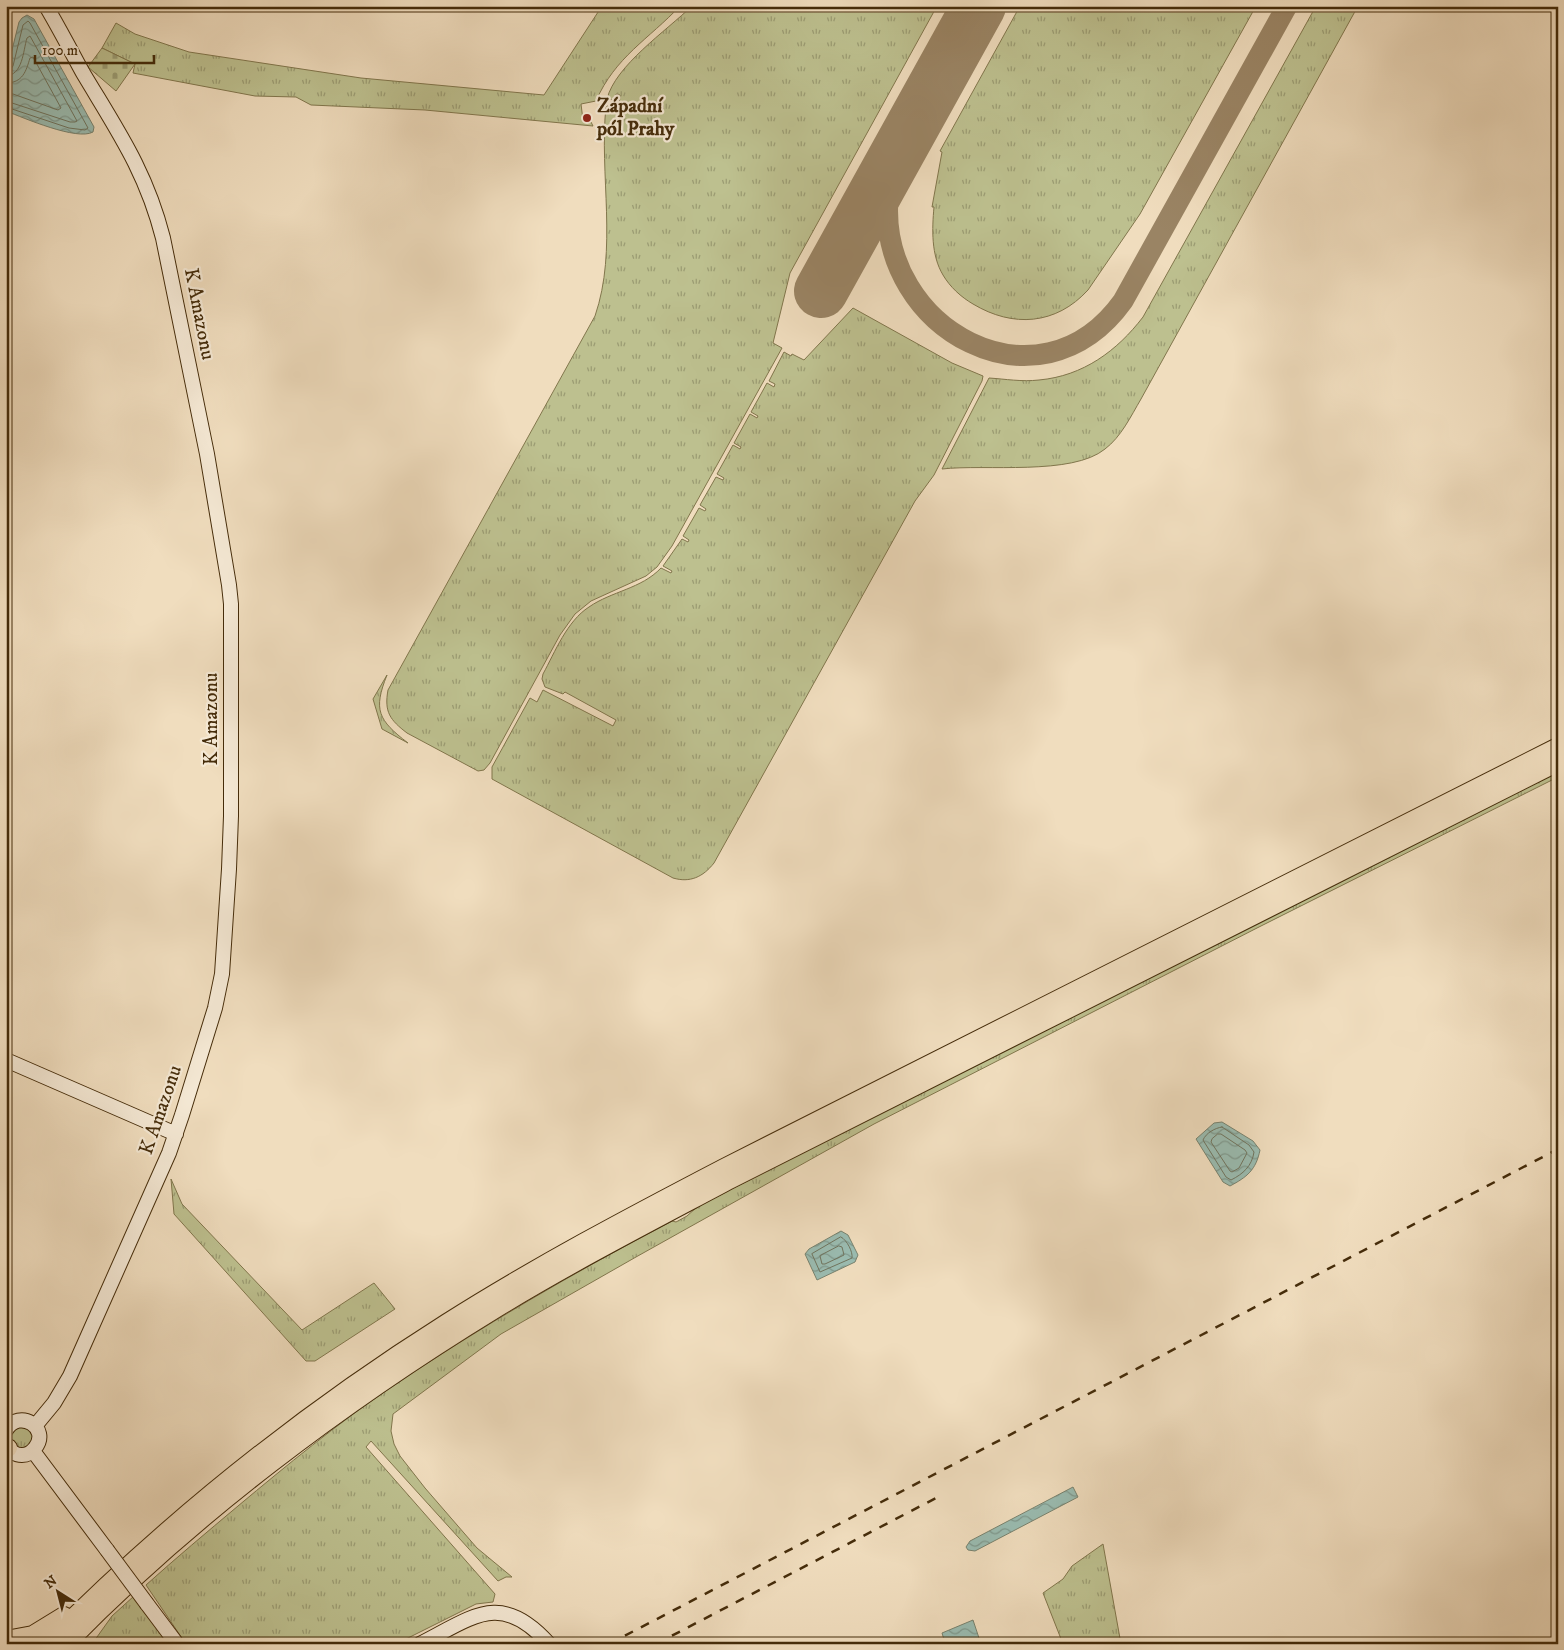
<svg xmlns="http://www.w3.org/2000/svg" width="1564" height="1650" viewBox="0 0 1564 1650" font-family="'IM FELL DW Pica',serif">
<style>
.grass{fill:url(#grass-tufts);stroke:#81764c}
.cemetery{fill:url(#cemetery-stones);stroke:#81764c}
.water{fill:url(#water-waves);stroke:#78826e}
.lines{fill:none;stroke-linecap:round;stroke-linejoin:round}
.shore{stroke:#70745e;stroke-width:1}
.taxiway{stroke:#9a8464;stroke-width:21}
.runway{stroke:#9a8464;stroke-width:54}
.secondary-casing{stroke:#452c0a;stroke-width:16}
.highway-casing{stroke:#452c0a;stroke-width:20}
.secondary{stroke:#f5e9d5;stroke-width:14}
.highway{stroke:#f0ddbe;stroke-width:18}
.rail{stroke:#452c0a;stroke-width:2.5;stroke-dasharray:9 9;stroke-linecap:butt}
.secondary-bridge-casing{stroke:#452c0a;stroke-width:16;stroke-linecap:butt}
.secondary-bridge{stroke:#f5e9d5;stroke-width:14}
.poi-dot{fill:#8f2418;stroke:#f5e9d5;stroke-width:2}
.labels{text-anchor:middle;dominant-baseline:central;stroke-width:4.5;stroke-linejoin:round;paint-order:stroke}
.poi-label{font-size:20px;font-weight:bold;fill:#452c0a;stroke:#f5e9d5;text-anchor:start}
.street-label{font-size:20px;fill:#452c0a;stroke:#f5e9d5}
</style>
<defs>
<pattern id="grass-tufts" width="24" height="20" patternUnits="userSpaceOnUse" patternTransform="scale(1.25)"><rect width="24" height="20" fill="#bdc08f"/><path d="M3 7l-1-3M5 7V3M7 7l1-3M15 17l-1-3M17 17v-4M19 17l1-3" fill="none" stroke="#9b9c73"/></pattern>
<pattern id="cemetery-stones" width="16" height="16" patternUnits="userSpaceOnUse" patternTransform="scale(1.25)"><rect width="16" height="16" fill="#bdc08f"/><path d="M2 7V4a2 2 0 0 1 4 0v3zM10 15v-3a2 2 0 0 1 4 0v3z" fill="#9b9c73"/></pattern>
<pattern id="water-waves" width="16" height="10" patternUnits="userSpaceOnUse" patternTransform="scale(1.25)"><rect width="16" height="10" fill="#9abcb1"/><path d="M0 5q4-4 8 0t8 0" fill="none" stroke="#7f998e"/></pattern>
</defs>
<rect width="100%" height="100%" fill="#f0ddbe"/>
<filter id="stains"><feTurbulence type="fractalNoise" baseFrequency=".004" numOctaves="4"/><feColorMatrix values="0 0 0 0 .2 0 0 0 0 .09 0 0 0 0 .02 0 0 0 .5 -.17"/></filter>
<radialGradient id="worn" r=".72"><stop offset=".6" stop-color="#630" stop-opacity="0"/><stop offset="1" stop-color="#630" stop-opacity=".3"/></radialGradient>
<path class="grass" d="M602 6H680C649 39 615 57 596 101L581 104 583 120 591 122 593 126 425 110 311 105 296 97 255 96 133 73 135 64 102 48 116 23 135 34 189 52 361 78 544 95Z
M692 6H937L790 273 773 343 782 348 672 546 657 567 646 576 591 601 575 614 560 635 490 763 484 770 478 771 407 733C390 720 384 712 388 690L595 316C618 249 599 175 606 106L619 107 620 95 616 94 615 100 607 99C615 66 666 31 692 6Z
M1020 6H1256L1140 214 1088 290C1056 325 1013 328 973 304 961 297 950 287 943 275 931 255 932 229 934 207H932L942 152 940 151Z
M1316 6H1358L1141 399C1131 416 1121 437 1105 449 1072 476 985 464 942 469L989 378C1005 379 1022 382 1039 380 1083 376 1117 351 1143 317Z
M853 308 952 363 983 376 982 381 934 475 915 501 714 863C703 877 690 883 673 878L492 779V767L530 698 537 702 543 690 613 726 616 720 565 692 563 694 545 687 542 679 543 674C555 652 567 621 589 607 612 591 641 589 661 568L671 573 672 571 663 566 682 539 688 542 689 540 683 536 699 508 705 511 706 509 700 505 716 477 723 480 724 478 717 474 733 445 740 449 741 447 734 443 750 414 757 418 758 416 751 412 767 383 774 387 775 384 769 381 784 352 791 356 792 354 804 360Z
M387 675C373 710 378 720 408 743L382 729 373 699Z
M1558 772V777L1257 928 874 1124 636 1257 501 1334 393 1414 391 1431 394 1444 400 1456 425 1488 477 1548 512 1577H506L498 1581 371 1441 366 1447 495 1594 493 1602 476 1604 396 1644H186L146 1585C176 1558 207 1532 238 1506 287 1465 337 1424 390 1388 480 1327 575 1272 672 1221L676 1222 687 1216 697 1207 851 1127 1162 969 1323 891Z
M171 1179 182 1204 302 1330 374 1283 395 1309 315 1361H306L174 1214Z
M11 1437a11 11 0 1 1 22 0a11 11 0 1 1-22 0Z
M1103 1544 1121 1644H1063L1043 1593 1063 1579 1072 1566Z
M134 1596 170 1644H92L112 1616Z"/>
<path class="cemetery" d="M102 48 135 64 116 91 88 67Z"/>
<path class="water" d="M27 15 34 19 94 127 93 132C77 141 24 118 6 111V74L19 22 22 18Z
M1222 1122 1253 1141 1260 1150C1256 1170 1247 1177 1230 1186L1223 1182 1196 1139 1214 1123Z
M841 1231 848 1235 858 1255 855 1262 817 1280 805 1254 809 1249Z
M1073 1487 1078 1497 975 1551 968 1550 966 1547 970 1541Z
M973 1620 981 1644 945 1643 942 1633Z"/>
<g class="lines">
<path class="shore" d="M6 70 11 69 13 66 23 25 28 21 30 23 88 128 85 130 69 128 6 107
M6 76C23 75 23 51 27 38L30 36 77 121 75 122H70L6 101
M6 83C23 83 26 71 30 58L33 57 61 108 58 110 13 94 6 93
M1222 1127 1249 1145 1254 1152C1252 1166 1243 1174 1231 1180L1226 1177 1203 1140C1206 1133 1215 1128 1222 1127Z
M1218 1134H1221L1245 1150 1247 1153 1239 1168 1232 1172 1230 1171 1211 1142 1212 1139Z
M841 1237C847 1240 853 1252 852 1258L820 1272 812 1254Z
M839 1246 842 1247 844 1255 825 1264H822L820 1256Z"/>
<path class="taxiway" d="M940 78C919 116 892 155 888 199 878 329 1039 418 1123 301L1287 6"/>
<path class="runway" d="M821 291 979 6"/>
<g class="secondary-casing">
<path id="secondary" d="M6 1060 176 1134
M35 1426 54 1403 70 1376 169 1153 182 1115 215 1008 222 974 229 869 231 816V604L229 585 207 454 163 238C146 171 117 130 83 73 71 51 59 28 46 6
M6 1430C19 1408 51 1428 35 1448 32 1452 27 1455 22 1455 15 1455 9 1450 6 1445
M33 1451 107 1550
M147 1604 177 1644
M420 1644C473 1617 501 1590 549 1644"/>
</g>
<g class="highway-casing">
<path id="highway" d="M6 1449 8 1448
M6 1640 33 1635 64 1616
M47 1644C167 1523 303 1414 447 1323 537 1266 630 1217 724 1168L1558 747
M66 1644C191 1516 343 1402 495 1309 572 1262 652 1221 731 1179L1558 762"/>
</g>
<use href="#secondary" class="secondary"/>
<use href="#highway" class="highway"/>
<path class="rail" d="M609 1644 1558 1149
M656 1644 936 1498"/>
<g class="secondary-bridge-casing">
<path id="secondary-bridge" d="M107 1550 147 1604"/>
</g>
<use href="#secondary-bridge" class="secondary-bridge"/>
</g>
<circle class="poi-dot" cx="587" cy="118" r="5"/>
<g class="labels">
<g class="poi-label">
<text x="597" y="106">Západní<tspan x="597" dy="23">pól Prahy</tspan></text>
</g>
<g class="street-label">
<text transform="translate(199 314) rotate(79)">K Amazonu</text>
<text transform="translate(211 719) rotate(-90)">K Amazonu</text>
<text transform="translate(161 1110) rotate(-71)">K Amazonu</text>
</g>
</g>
<rect width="1564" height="1650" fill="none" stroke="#f0ddbe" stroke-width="25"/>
<rect x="8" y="8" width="1549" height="1635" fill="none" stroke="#452c0a" stroke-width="2.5"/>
<rect x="12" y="12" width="1539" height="1625" fill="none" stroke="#452c0a"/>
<g transform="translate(58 1592) rotate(324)" stroke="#f5e9d5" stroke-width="4" paint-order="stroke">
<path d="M0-4L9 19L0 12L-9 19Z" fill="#452c0a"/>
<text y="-8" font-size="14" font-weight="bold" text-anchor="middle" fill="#452c0a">N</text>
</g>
<path d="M35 55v8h119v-8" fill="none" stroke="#452c0a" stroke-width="2.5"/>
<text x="42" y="55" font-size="15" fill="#452c0a" stroke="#f5e9d5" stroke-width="4" paint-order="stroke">100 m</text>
<rect width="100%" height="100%" filter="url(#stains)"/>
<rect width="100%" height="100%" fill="url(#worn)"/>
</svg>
